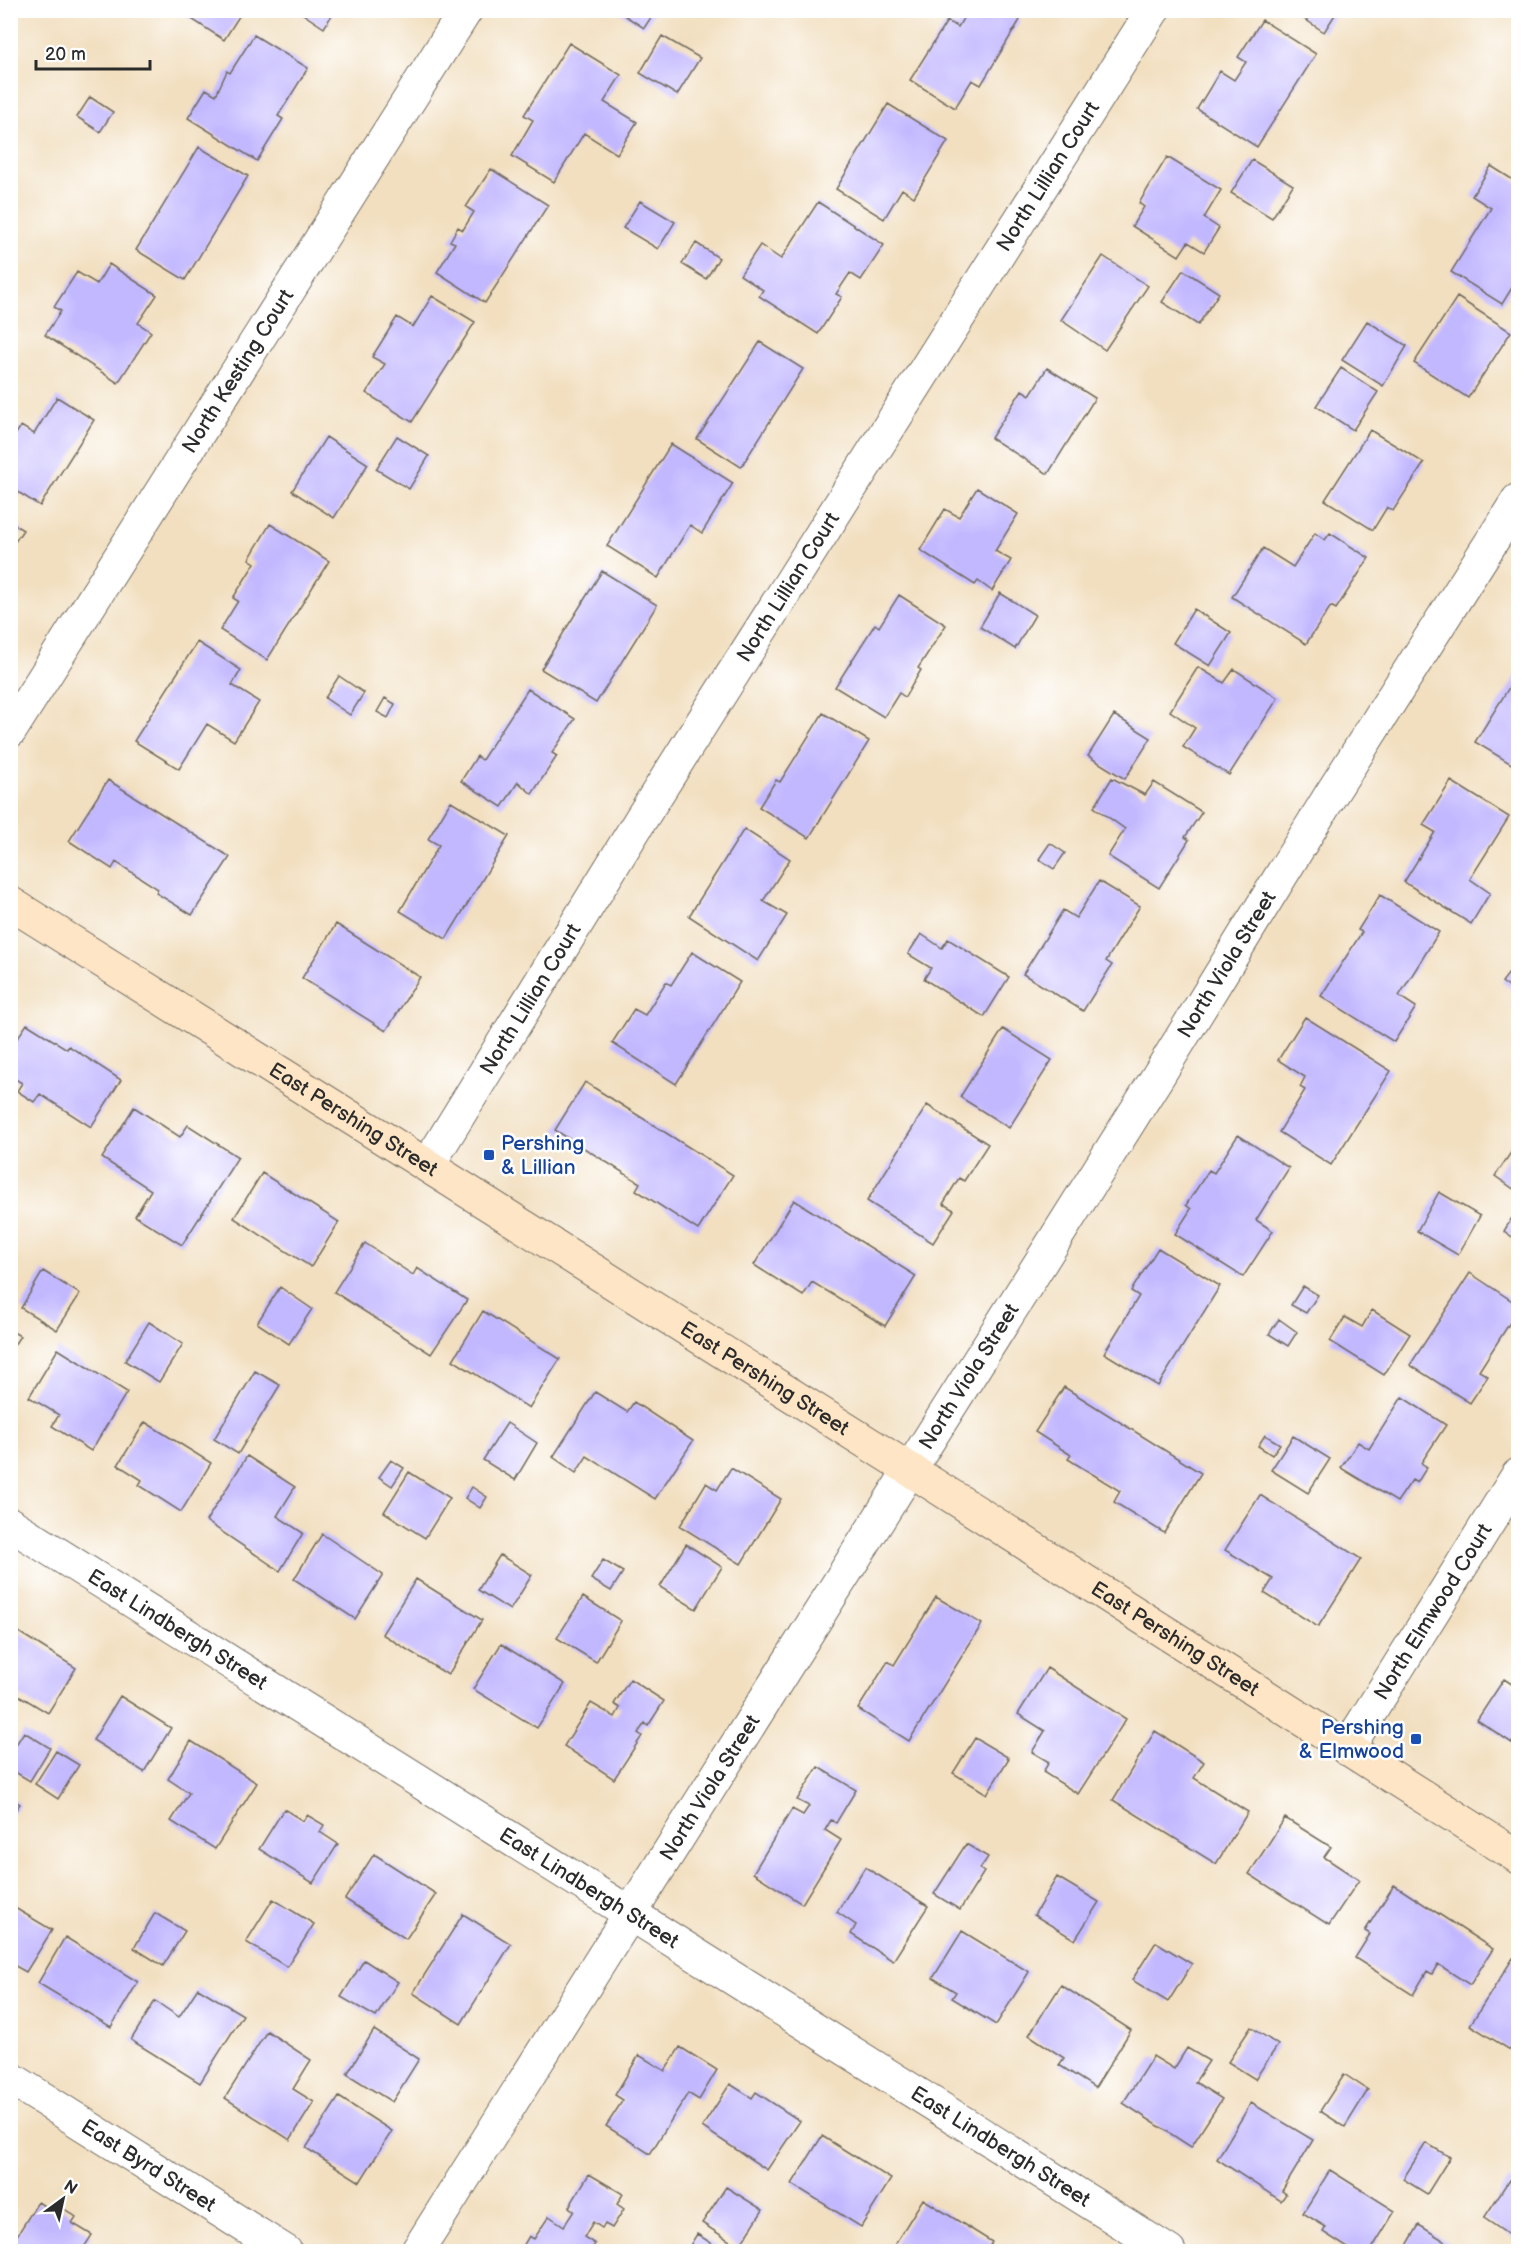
<svg xmlns="http://www.w3.org/2000/svg" width="1529" height="2262" viewBox="0 0 1529 2262" font-family="'Balsamiq Sans',sans-serif">
<style>
.building{fill:#c2b8ff}
.lines{fill:none;stroke-linecap:round;stroke-linejoin:round}
.street-casing{stroke:#716a5f;stroke-width:35}
.secondary-casing{stroke:#716a5f;stroke-width:35}
.street{stroke:#fff;stroke-width:33}
.secondary{stroke:#fde5c5;stroke-width:33}
.transit-dot{fill:#1a4fb4;stroke:#fff;stroke-width:2}
.labels{text-anchor:middle;dominant-baseline:central;stroke-width:5;stroke-linejoin:round;paint-order:stroke}
.street-label{font-size:21px;fill:#2b2b2b;stroke:#fff}
.transit-label{font-size:21px;fill:#164399;stroke:#fff;text-anchor:start}
</style>
<rect width="100%" height="100%" fill="#fff"/>
<filter id="ink" filterUnits="userSpaceOnUse"><feTurbulence type="fractalNoise" baseFrequency=".0167" numOctaves="2"/><feDisplacementMap in="SourceGraphic" scale="12" xChannelSelector="R" yChannelSelector="G"/><feConvolveMatrix kernelMatrix="1 2 1 2 8 2 1 2 1" color-interpolation-filters="sRGB"/></filter>
<filter id="wash" filterUnits="userSpaceOnUse"><feTurbulence type="fractalNoise" baseFrequency=".008" numOctaves="4" result="noise"/><feDisplacementMap in="SourceGraphic" scale="24" xChannelSelector="R" yChannelSelector="G"/><feGaussianBlur stdDeviation="1.35" result="paint"/><feColorMatrix in="noise" values="0 0 0 0 0 0 0 0 0 0 0 0 0 0 0 0 0 1.4 0 .05"/><feComposite in="paint" operator="in"/></filter>
<g filter="url(#wash)">
<rect width="100%" height="100%" fill="#f2dfc0"/>
<g id="blocks">
<path class="building" d="M190 10H243L224 40 187 16Z
M297 10H335L324 28Z
M616 10H656L644 28Z
M968 10H1005L1020 20 981 85 972 80 955 108 910 80 947 21 958 27Z
M1291 10H1338L1324 32Z
M1262 20 1316 54 1257 147 1197 109 1220 71 1234 80 1246 62 1238 57Z
M254 35 308 68 278 116 283 119 257 161 188 118 206 89 216 95 227 71 230 73Z
M662 36 700 58 677 95 640 73Z
M569 43 621 75 604 102 637 122 617 154 584 133 554 182 512 156 533 120 524 115Z
M90 97 113 112 100 132 77 117Z
M888 104 948 141 914 197 902 189 884 219 836 189Z
M199 147 248 176 185 280 136 250Z
M1167 157 1221 190 1204 218 1219 228 1204 252 1188 242 1179 256 1132 226 1144 207 1139 203Z
M1252 160 1293 185 1272 218 1231 193Z
M1491 166 1518 183V278L1502 304 1451 272 1491 208 1472 196Z
M491 169 548 205 485 303 437 272 455 243 450 241 458 227 463 230 474 212 466 207Z
M640 201 675 222 658 249 623 228Z
M818 202 884 245 861 280 850 273 836 294 842 297 818 334 759 296 763 290 740 275 760 245 781 259Z
M696 243 719 258 706 279 682 264Z
M1103 256 1148 286 1105 350 1061 320Z
M109 264 157 295 138 323 151 332 118 383 45 335 61 311 54 307 77 272 97 284Z
M1183 270 1219 293 1198 325 1162 302Z
M432 296 475 322 412 422 366 393 385 364 372 357 397 317 413 327Z
M1457 297 1511 332 1468 398 1414 363Z
M1367 321 1407 346 1383 386 1342 360Z
M760 342 803 369 741 467 697 439Z
M1047 368 1095 398 1048 474 991 438 1022 390 1030 395Z
M1341 368 1378 392 1353 430 1316 406Z
M57 397 94 420 40 506 10 487V443L21 426 34 434Z
M1370 430 1424 463 1393 511 1387 507 1373 530 1325 500Z
M397 436 429 456 409 489 376 469Z
M326 437 368 464 334 518 292 491Z
M671 444 733 483 702 533 690 525 658 578 607 546Z
M977 488 1018 514 995 551 1011 560 992 591 978 581 975 585 920 550 945 509 959 517Z
M10 522 23 530 10 549Z
M270 524 329 561 267 660 220 630 238 601 233 598 255 563 249 559Z
M1315 533 1325 540 1330 533 1369 558 1336 609 1331 606 1306 644 1232 597 1263 548 1293 567Z
M602 571 657 605 596 703 541 669Z
M1000 593 1035 615 1015 649 980 627Z
M899 595 946 625 918 668 921 670 905 697 899 693 884 717 835 687 875 624 879 627Z
M1194 609 1231 633 1210 666 1173 643Z
M197 642 241 670 232 685 259 702 234 741 207 724 179 769 134 741Z
M1198 667 1224 683 1234 669 1278 698 1229 775 1183 747 1195 728 1170 711Z
M1518 673V757L1513 765 1475 742Z
M339 676 364 693 350 715 325 698Z
M528 689 575 719 552 753 557 756 532 794 518 782 502 807 461 781 477 756 482 760Z
M385 698 395 704 388 718 377 712Z
M823 713 869 741 809 838 759 807 776 780 780 782Z
M1114 715 1151 738 1125 779 1088 756Z
M1112 778 1145 795 1154 782 1202 812 1185 837 1189 840 1159 888 1108 856 1125 829 1094 807Z
M108 780 230 857 192 915 156 893 158 889 116 862 112 869 69 841Z
M1451 781 1509 817 1470 879 1490 893 1471 924 1404 882 1435 832 1423 825Z
M451 801 509 836 446 939 400 911 439 845 428 839Z
M744 829 790 859 763 901 787 915 758 961 689 916Z
M1050 843 1065 853 1054 869 1039 859Z
M1099 881 1140 906 1106 961 1112 965 1083 1011 1023 974 1063 910 1076 918Z
M1380 895 1439 932 1399 996 1416 1007 1394 1042 1321 996 1362 932 1358 930Z
M336 924 420 977 386 1031 302 978Z
M921 934 942 948 948 939 1009 977 984 1017 924 979 931 968 908 954Z
M692 952 740 982 676 1084 612 1043 634 1009 645 1015 666 982 671 985Z
M1512 969 1518 973V982L1513 990 1502 982Z
M1305 1017 1391 1071 1331 1165 1279 1132 1305 1090 1300 1087 1305 1077 1278 1060Z
M27 1024 67 1049 69 1046 121 1080 91 1127 40 1094 34 1102 17 1091 22 1083 10 1076V1049Z
M1003 1029 1052 1060 1009 1128 960 1097Z
M585 1082 733 1175 698 1230 636 1190 640 1183 555 1130Z
M927 1105 988 1144 964 1181 959 1178 943 1204 954 1210 933 1243 867 1201Z
M134 1107 180 1137 188 1125 238 1157 182 1245 135 1216 151 1190 102 1158Z
M1238 1135 1289 1168 1256 1220 1273 1231 1243 1277 1175 1234 1191 1209 1186 1205 1209 1170 1214 1173Z
M1514 1148 1518 1151V1192L1495 1176Z
M262 1173 339 1222 311 1267 234 1218Z
M1439 1192 1480 1216 1458 1255 1417 1231Z
M794 1200 916 1276 885 1326 812 1282 803 1296 754 1265Z
M1518 1208V1241L1504 1231Z
M365 1243 413 1275 417 1268 467 1300 431 1354 334 1292Z
M1158 1248 1220 1286 1158 1386 1104 1353 1139 1296 1131 1291Z
M43 1271 80 1294 57 1330 21 1308Z
M1470 1273 1518 1305V1310L1479 1371 1488 1376 1470 1403 1410 1365Z
M1303 1286 1318 1295 1306 1313 1291 1305Z
M280 1287 312 1309 289 1344 257 1323Z
M1372 1310 1410 1334 1384 1375 1330 1341 1345 1317 1362 1327Z
M483 1311 560 1359 529 1408 453 1360Z
M1279 1319 1297 1332 1288 1346 1269 1334Z
M149 1322 183 1344 159 1382 125 1361Z
M10 1330 20 1336 10 1351Z
M58 1349 127 1392 91 1451 52 1426 59 1415 29 1397Z
M255 1371 280 1385 238 1454 214 1439Z
M1064 1387 1201 1473 1164 1533 1114 1502 1120 1491 1068 1459 1071 1455 1035 1432Z
M595 1392 627 1412 634 1402 693 1441 655 1499 587 1456 576 1473 553 1457Z
M1402 1397 1446 1425 1421 1463 1427 1467 1417 1483 1412 1480 1397 1502 1341 1468 1358 1442 1369 1449Z
M145 1422 211 1463 181 1512 139 1485 142 1480 118 1465Z
M507 1423 537 1443 515 1480 483 1460Z
M1265 1435 1280 1444 1272 1455 1258 1446Z
M1293 1436 1330 1459 1308 1493 1271 1470Z
M247 1456 295 1487 277 1516 303 1533 280 1571 206 1521Z
M391 1460 404 1468 392 1486 379 1477Z
M731 1468 781 1499 741 1564 680 1526 706 1483 717 1490Z
M409 1472 450 1498 425 1538 384 1512Z
M472 1487 487 1497 480 1508 465 1498Z
M1260 1495 1361 1559 1318 1627 1264 1593 1273 1579 1225 1550Z
M322 1534 383 1575 355 1619 294 1579Z
M686 1544 722 1567 696 1609 660 1587Z
M500 1555 532 1575 510 1610 478 1590Z
M603 1560 623 1572 611 1591 591 1579Z
M416 1579 482 1620 448 1675 382 1634Z
M583 1597 621 1621 596 1662 557 1638Z
M936 1597 982 1624 909 1741 858 1709 888 1661 894 1665Z
M17 1631 76 1668 48 1713 10 1690V1641Z
M501 1644 565 1684 537 1728 473 1689Z
M1047 1668 1126 1719 1078 1794 1043 1772 1049 1762 1032 1752 1045 1731 1018 1714Z
M630 1679 664 1701 648 1726 645 1723 638 1733 642 1736 614 1779 564 1746 591 1703 615 1717 620 1708 614 1704Z
M1504 1679 1518 1688V1747L1477 1720Z
M120 1696 171 1728 144 1772 93 1740Z
M1155 1731 1204 1762 1194 1778 1248 1812 1216 1864 1113 1800Z
M24 1732 50 1748 30 1781 10 1769V1754Z
M975 1738 1009 1758 987 1794 953 1773Z
M191 1741 257 1783 215 1849 171 1821 189 1793 168 1779Z
M56 1751 79 1765 58 1799 35 1784Z
M818 1767 856 1790 836 1823 831 1820 825 1830 841 1840 802 1904 753 1873 792 1809 803 1815 809 1806 797 1800Z
M10 1798 20 1804 10 1818Z
M284 1809 303 1821 307 1815 324 1825 320 1832 338 1844 313 1883 259 1849Z
M1285 1818 1331 1847 1324 1857 1359 1880 1329 1925 1249 1874Z
M966 1844 988 1857 980 1869 984 1872 960 1910 934 1894Z
M374 1854 436 1894 406 1939 345 1899Z
M865 1867 928 1906 893 1961 851 1934 856 1925 837 1912Z
M1057 1877 1099 1902 1075 1940 1034 1915Z
M1394 1885 1493 1949 1470 1985 1438 1964 1432 1974 1427 1971 1413 1995 1355 1958 1370 1934 1365 1931Z
M273 1899 314 1924 287 1967 246 1942Z
M10 1905 52 1930 26 1972 10 1963Z
M155 1913 185 1931 163 1966 134 1948Z
M463 1914 511 1944 461 2024 413 1993Z
M962 1931 1029 1972 996 2025 952 1998 956 1992 933 1978Z
M65 1937 138 1982 111 2027 38 1983Z
M1156 1942 1192 1964 1168 2002 1132 1980Z
M1513 1958 1518 1962V2055L1470 2025Z
M364 1960 398 1982 376 2017 341 1997Z
M1061 1985 1131 2030 1095 2088 1059 2065 1064 2058 1029 2035Z
M198 1988 243 2015 200 2083 131 2040 155 2001 179 2017Z
M1251 2027 1278 2045 1255 2079 1228 2062Z
M374 2030 419 2059 392 2102 347 2074Z
M267 2031 311 2060 293 2089 314 2102 290 2140 225 2098Z
M680 2047 717 2070 699 2100 688 2093 650 2154 606 2126 623 2100 615 2095 639 2055 665 2071Z
M1187 2048 1209 2061 1195 2082 1222 2099 1191 2147 1123 2103 1153 2056 1174 2069Z
M1344 2074 1368 2090 1345 2127 1320 2111Z
M730 2084 752 2098 756 2092 800 2121 767 2170 702 2127Z
M339 2097 392 2131 360 2182 306 2148Z
M1251 2103 1313 2140 1282 2191 1286 2194 1281 2201 1217 2159Z
M822 2136 891 2179 861 2227 792 2184Z
M1426 2143 1450 2157 1427 2194 1403 2179Z
M1330 2170 1395 2211 1370 2252H1354L1323 2232 1326 2227 1303 2213Z
M589 2174 623 2194 617 2204 624 2209 612 2228 605 2224 602 2228 593 2222 584 2237 595 2244 590 2252H527L522 2248 529 2236 534 2239 549 2216 564 2226 574 2211 569 2207Z
M1509 2180 1518 2187V2241L1484 2218Z
M726 2187 763 2210 739 2247 702 2223Z
M923 2199 992 2242 986 2252H890Z
M38 2202 58 2215 63 2208 76 2217 72 2223 92 2235 81 2252H22L11 2245Z
M1419 2225 1462 2252H1403Z
M697 2234 725 2252H686Z"/>
</g>
</g>
<g filter="url(#ink)">
<use href="#blocks" fill-opacity="0" stroke="#716a5f" stroke-width="1.5"/>
<g class="lines">
<g class="street-casing">
<g id="street">
<path id="s1" d="M10 731 466 10"/>
<path id="s2" d="M428 1165 641 819 1153 10"/>
<path id="s3" d="M10 1524 1169 2252"/>
<path id="s4" d="M1347 1749 1518 1475"/>
<path id="s5" d="M10 2078 286 2252"/>
<path id="s6" d="M417 2252 1158 1076 1330 796 1518 500"/>
</g>
</g>
<g class="secondary-casing">
<g id="secondary">
<path id="s7" d="M10 903 909 1469 1518 1857"/>
</g>
</g>
<use href="#street" class="street"/>
<use href="#secondary" class="secondary"/>
</g>
</g>
<g class="transit-dot">
<rect x="483" y="1149" width="12" height="12" rx="3"/>
<rect x="1410" y="1733" width="12" height="12" rx="3"/>
</g>
<g class="labels">
<g class="street-label">
<text stroke="none"><textPath href="#s2" startOffset="1167">North Lillian Court</textPath></text>
<text stroke="none"><textPath href="#s1" startOffset="426">North Kesting Court</textPath></text>
<text stroke="none"><textPath href="#s2" startOffset="681">North Lillian Court</textPath></text>
<text stroke="none"><textPath href="#s6" startOffset="1521">North Viola Street</textPath></text>
<text stroke="none"><textPath href="#s2" startOffset="195">North Lillian Court</textPath></text>
<text stroke="none"><textPath href="#s7" startOffset="406">East Pershing Street</textPath></text>
<text stroke="none"><textPath href="#s6" startOffset="1035">North Viola Street</textPath></text>
<text stroke="none"><textPath href="#s7" startOffset="892">East Pershing Street</textPath></text>
<text stroke="none"><textPath href="#s4" startOffset="162">North Elmwood Court</textPath></text>
<text stroke="none"><textPath href="#s3" startOffset="198">East Lindbergh Street</textPath></text>
<text stroke="none"><textPath href="#s7" startOffset="1378">East Pershing Street</textPath></text>
<text stroke="none"><textPath href="#s6" startOffset="549">North Viola Street</textPath></text>
<text stroke="none"><textPath href="#s3" startOffset="684">East Lindbergh Street</textPath></text>
<text stroke="none"><textPath href="#s3" startOffset="1170">East Lindbergh Street</textPath></text>
<text stroke="none"><textPath href="#s5" startOffset="164">East Byrd Street</textPath></text>
</g>
<g class="transit-label">
<text x="501" y="1143">Pershing<tspan x="501" dy="24">&amp; Lillian</tspan></text>
<text x="1404" y="1727" text-anchor="end">Pershing<tspan x="1404" dy="24">&amp; Elmwood</tspan></text>
</g>
</g>
<rect width="1529" height="2262" fill="none" stroke="#fff" stroke-width="36"/>
<g transform="translate(63 2199) rotate(33)" stroke="#ffffff" stroke-width="4.5" paint-order="stroke">
<path d="M0-4.5L10 22L0 15L-10 22Z" fill="#2b2b2b"/>
<text y="-9" font-size="16" font-weight="bold" text-anchor="middle" fill="#2b2b2b">N</text>
</g>
<path d="M36 60v9h114v-9" fill="none" stroke="#2b2b2b" stroke-width="3"/>
<text x="45" y="60" font-size="18" fill="#2b2b2b" stroke="#ffffff" stroke-width="4.5" paint-order="stroke">20 m</text>
</svg>
